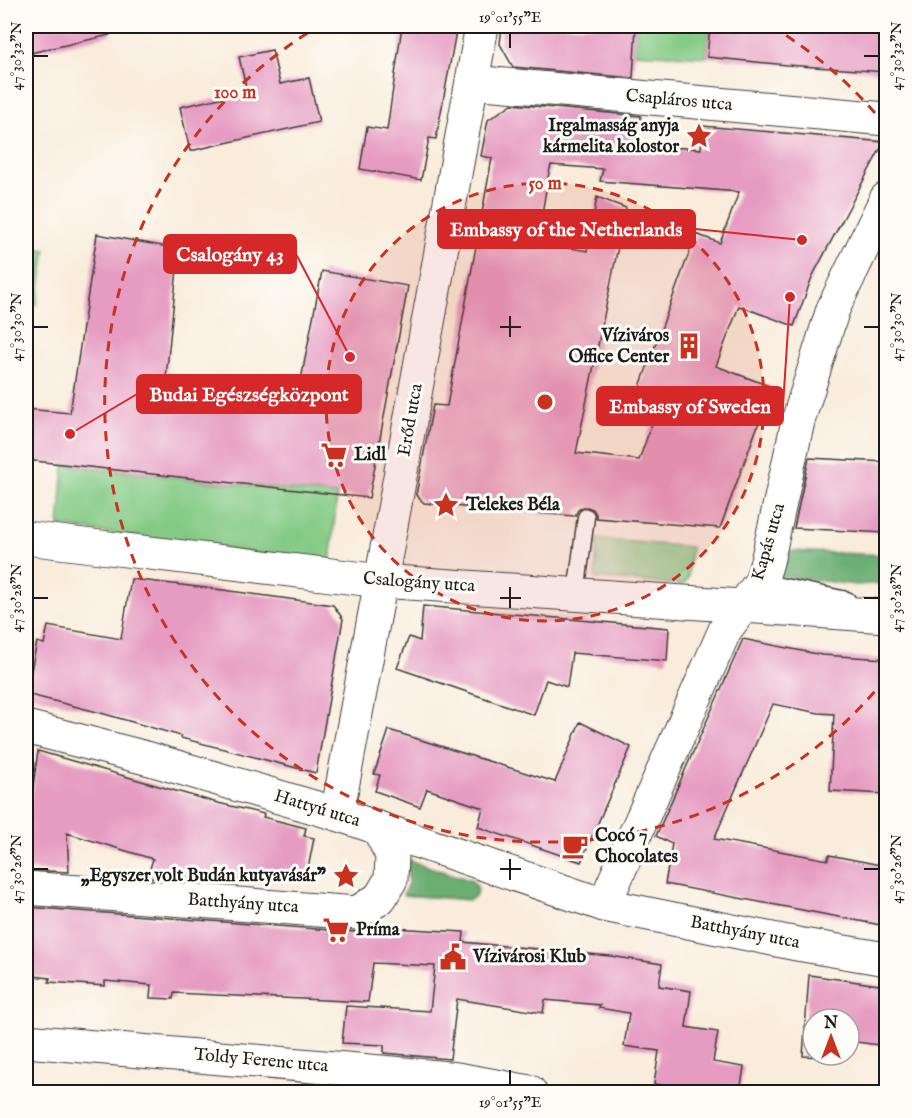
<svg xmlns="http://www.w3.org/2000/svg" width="912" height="1118" viewBox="0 0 912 1118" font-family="'IM FELL English',serif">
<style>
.green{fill:#84ca85;stroke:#507350;stroke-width:1.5}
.forest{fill:#6bae72;stroke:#446547;stroke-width:1.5}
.building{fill:#e69cc2;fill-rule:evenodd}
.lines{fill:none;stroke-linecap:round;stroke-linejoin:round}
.lane-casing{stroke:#3d3b39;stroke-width:19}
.street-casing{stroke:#3d3b39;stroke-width:35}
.secondary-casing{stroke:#3d3b39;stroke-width:35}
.lane{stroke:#fff;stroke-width:16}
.street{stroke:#fff;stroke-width:33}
.secondary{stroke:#fff;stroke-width:33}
.ticks{fill:none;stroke:#1c1c1c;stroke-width:2}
.ring{fill:none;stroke:#c8321e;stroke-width:3;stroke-dasharray:10 8}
.labels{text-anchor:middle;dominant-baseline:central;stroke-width:6;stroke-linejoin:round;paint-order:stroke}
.street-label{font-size:18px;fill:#1c1c1c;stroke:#fdfcf7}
.poi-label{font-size:18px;font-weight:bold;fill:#1c1c1c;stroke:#fdfcf7;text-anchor:start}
.centre{fill:#c8321e;stroke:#fdfcf7;stroke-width:3}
.ring-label{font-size:18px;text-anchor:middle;font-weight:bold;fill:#c8321e;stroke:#fdfcf7;stroke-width:6;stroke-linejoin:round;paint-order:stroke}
.leader{fill:none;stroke:#d62828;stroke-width:2}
.callout-dot{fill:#d62828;stroke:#fdfcf7;stroke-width:2}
.callout{fill:#d62828;stroke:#d62828;stroke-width:2}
.callout-label{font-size:20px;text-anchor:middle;font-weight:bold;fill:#fff}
.neatline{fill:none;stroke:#1c1c1c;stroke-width:2}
.ticks-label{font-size:15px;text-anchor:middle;fill:#1c1c1c}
</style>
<rect width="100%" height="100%" fill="#fdfcf7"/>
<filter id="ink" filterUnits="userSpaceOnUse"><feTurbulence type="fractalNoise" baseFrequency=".0167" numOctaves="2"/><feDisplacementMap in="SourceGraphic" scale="12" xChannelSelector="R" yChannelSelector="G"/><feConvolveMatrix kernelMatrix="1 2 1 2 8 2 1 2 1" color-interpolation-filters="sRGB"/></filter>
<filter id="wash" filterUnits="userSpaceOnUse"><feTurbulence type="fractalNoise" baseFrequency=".008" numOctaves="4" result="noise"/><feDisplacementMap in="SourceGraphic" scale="24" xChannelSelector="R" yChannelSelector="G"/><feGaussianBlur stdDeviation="1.35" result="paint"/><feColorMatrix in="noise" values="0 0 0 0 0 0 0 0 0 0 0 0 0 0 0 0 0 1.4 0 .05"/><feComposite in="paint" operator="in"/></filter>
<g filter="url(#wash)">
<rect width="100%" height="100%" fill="#f9ecdb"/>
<path class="green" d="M636 26H710L707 57 634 53Z
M26 247 46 250 37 305 26 303Z
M64 465 337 495 330 564 59 526Z
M597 539 691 547 688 578 683 585 595 578Z"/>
<path class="forest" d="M789 551 886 555V583L856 585 774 575Z
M408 860 472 881 478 888 475 897 469 900 403 895 408 883Z"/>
<g id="blocks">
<path class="building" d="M26 26H109L110 35 26 54Z
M402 26H457L436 139 429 138 421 180 360 169 367 127 387 130Z
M502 26H636L633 78 513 67 500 44Z
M710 26H886V72L787 65 707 57Z
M272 50 280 84 309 78 319 122 190 151 180 107 247 92 239 57Z
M512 104 641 116 638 145 701 149 703 126 884 142 812 277 794 326 739 306 716 366 772 387 720 528 596 518V514L593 509 587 507H583L578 510 575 516 493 510 424 503 416 495 433 405 447 406 492 158 481 156 488 120ZM551 165 603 169 600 181 739 192 720 243 696 234 638 392 660 401 639 460 576 453 626 208 597 197 587 251 537 242 548 179H547L548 177Z
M97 234 179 249 164 398 295 411 322 271 408 286 369 498 26 460V409L70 413Z
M809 458 886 462V533L794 528Z
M131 579 223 590 333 605 343 619 316 773 181 738V736L101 713 26 694 37 642 44 644 48 626 121 639Z
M423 606 669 628 667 661 572 653 567 687 546 680 534 715 397 668 409 637 420 641Z
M743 639 822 655 886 659V794L830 791 834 714 819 713 773 704 714 839 828 860 829 855 886 866V926L665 884 672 844 656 836Z
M580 722 631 747 581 862 478 827 483 808 427 789 420 807 375 791 380 775 374 774 389 730 555 782Z
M38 751 214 802 264 814 263 817 306 828 304 836 314 838 307 874 299 873 298 880 147 878 153 859 67 833 69 872 26 870V830L27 831Z
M26 907 356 932 363 930 376 931V927L464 932 463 942 610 956 662 964 659 986 691 991 686 1027 718 1032 713 1062 744 1067 740 1092H685V1088L654 1084 659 1051 624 1046 629 1013 599 1008 600 1005 545 1000 543 1013 457 999 450 1059 384 1053V1045L342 1043 346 1006 430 1011 435 966 373 963 368 1002 174 993 173 999 150 998 151 985 105 981V986L49 982 50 978 33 976V972H26Z
M809 975 886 986V1046L849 1041V1019H813V1055H841V1058L803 1056Z"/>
</g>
</g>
<g filter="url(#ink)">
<use href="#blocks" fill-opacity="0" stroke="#3d3b39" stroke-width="1.5"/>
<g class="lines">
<g class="lane-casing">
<path id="lane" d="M761 582 847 600
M576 594 586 517"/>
</g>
<g class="street-casing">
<path id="street" d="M472 82 886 119
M337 814 381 581 482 26
M26 888 357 913 380 898 391 879 392 855 378 828
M604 905 725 630 761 582 767 562 798 421 833 309 886 199
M26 1041 438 1077 457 1079 530 1092"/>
</g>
<g class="secondary-casing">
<path id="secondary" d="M26 538 381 581 886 616
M26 727 150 759 337 814 604 905 797 944 886 959"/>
</g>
<use href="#lane" class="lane"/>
<use href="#street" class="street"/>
<use href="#secondary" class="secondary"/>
</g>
</g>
<path class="ticks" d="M510 33V48M33 56H48M864 56H879M510 316V337M33 327H48M500 327H521M864 327H879M510 587V608M33 598H48M500 598H521M864 598H879M510 859V880M33 869H48M500 869H521M864 869H879M510 1070V1085"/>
<circle cx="545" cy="402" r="219" fill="#c8321e" fill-opacity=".12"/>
<g class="ring">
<circle cx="545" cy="402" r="219"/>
<path d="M886 678A439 439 0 1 1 319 26M771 26A439 439 0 0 1 886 126"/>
</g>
<defs>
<g id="sight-bare" transform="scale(2.07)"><path d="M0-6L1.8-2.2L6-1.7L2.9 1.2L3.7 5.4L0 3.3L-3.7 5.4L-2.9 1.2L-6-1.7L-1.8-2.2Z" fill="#c8321e" stroke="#fdfcf7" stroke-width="2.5" paint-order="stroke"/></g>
<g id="building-bare" transform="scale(2.07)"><path d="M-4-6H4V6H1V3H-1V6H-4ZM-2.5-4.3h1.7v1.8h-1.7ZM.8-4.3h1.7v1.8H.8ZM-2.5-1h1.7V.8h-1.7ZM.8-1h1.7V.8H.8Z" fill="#c8321e" stroke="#fdfcf7" stroke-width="2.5" paint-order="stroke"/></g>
<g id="supermarket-bare" transform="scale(2.07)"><path d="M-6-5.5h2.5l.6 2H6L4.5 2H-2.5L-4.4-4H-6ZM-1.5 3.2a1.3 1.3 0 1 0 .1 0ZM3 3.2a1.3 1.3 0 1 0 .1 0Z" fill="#c8321e" stroke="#fdfcf7" stroke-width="2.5" paint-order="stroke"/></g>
<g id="cafe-bare" transform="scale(2.07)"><path d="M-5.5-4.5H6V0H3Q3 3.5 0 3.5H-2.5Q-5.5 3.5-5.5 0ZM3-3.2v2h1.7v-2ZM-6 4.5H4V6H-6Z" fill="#c8321e" stroke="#fdfcf7" stroke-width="2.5" paint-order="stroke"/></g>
<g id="civic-bare" transform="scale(2.07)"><path d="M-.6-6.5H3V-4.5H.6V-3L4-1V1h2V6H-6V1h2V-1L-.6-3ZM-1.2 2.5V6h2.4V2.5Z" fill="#c8321e" stroke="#fdfcf7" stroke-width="2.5" paint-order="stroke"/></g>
</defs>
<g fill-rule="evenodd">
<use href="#sight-bare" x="699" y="136"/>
<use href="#building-bare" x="689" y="346"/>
<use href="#supermarket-bare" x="334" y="455"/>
<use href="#sight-bare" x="446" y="505"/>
<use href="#cafe-bare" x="575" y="846"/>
<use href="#sight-bare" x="346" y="876"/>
<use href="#supermarket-bare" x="336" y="930"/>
<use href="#civic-bare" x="453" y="957"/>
</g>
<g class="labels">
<g class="street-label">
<text transform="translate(679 101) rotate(5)">Csapláros utca</text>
<text transform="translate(411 420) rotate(-80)">Erőd utca</text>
<text transform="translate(769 542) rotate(-74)">Kapás utca</text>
<text transform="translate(419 583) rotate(4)">Csalogány utca</text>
<text transform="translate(317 809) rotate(17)">Hattyú utca</text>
<text transform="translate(243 904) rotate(4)">Batthyány utca</text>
<text transform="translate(745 933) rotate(11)">Batthyány utca</text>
<text transform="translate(261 1061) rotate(5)">Toldy Ferenc utca</text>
</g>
<g class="poi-label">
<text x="679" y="126" text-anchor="end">Irgalmasság anyja<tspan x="679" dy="21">kármelita kolostor</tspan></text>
<text x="669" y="336" text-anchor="end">Víziváros<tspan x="669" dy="21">Office Center</tspan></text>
<text x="354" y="455">Lidl</text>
<text x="466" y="505">Telekes Béla</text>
<text x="595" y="836">Cocó 7<tspan x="595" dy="21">Chocolates</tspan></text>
<text x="326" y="876" text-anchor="end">„Egyszer volt Budán kutyavásár”</text>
<text x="356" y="930">Príma</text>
<text x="473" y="957">Vízivárosi Klub</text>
</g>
</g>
<circle cx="545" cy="402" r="9" class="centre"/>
<g class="ring-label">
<text x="235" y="98">100 m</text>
<text x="545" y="189">50 m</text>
</g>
<path class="leader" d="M802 240L695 229M350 357L296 254M70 434L137 394M790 297L783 406"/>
<g class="callout-dot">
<circle cx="802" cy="240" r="6"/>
<circle cx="350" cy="357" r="6"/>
<circle cx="70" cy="434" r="6"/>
<circle cx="790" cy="297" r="6"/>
</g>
<g class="callout">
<rect x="438" y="210" width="257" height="38" rx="6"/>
<rect x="164" y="235" width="132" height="38" rx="6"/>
<rect x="137" y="375" width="224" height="38" rx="6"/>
<rect x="597" y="387" width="186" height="38" rx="6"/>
</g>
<g class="callout-label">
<text x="566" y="236">Embassy of the Netherlands</text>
<text x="230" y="261">Csalogány 43</text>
<text x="249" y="401">Budai Egészségközpont</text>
<text x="690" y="413">Embassy of Sweden</text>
</g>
<rect width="912" height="1118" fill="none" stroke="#fdfcf7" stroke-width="66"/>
<g transform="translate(831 1037)"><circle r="28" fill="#fdfcf7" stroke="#a3a29f" stroke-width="1.5"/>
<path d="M0-4.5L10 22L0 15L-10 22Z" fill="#c8321e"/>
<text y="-9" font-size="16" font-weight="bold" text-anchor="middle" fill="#1c1c1c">N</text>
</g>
<rect x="33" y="33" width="846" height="1052" class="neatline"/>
<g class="ticks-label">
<text x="510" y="22">19°01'55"E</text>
<text transform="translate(16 56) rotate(-90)" y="5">47°30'32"N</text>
<text transform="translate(896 56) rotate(-90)" y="5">47°30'32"N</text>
<text transform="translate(16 327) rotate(-90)" y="5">47°30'30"N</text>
<text transform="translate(896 327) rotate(-90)" y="5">47°30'30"N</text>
<text transform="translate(16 598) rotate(-90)" y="5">47°30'28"N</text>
<text transform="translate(896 598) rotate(-90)" y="5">47°30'28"N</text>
<text transform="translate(16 869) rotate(-90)" y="5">47°30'26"N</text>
<text transform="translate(896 869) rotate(-90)" y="5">47°30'26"N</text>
<text x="510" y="1107">19°01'55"E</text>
</g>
</svg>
